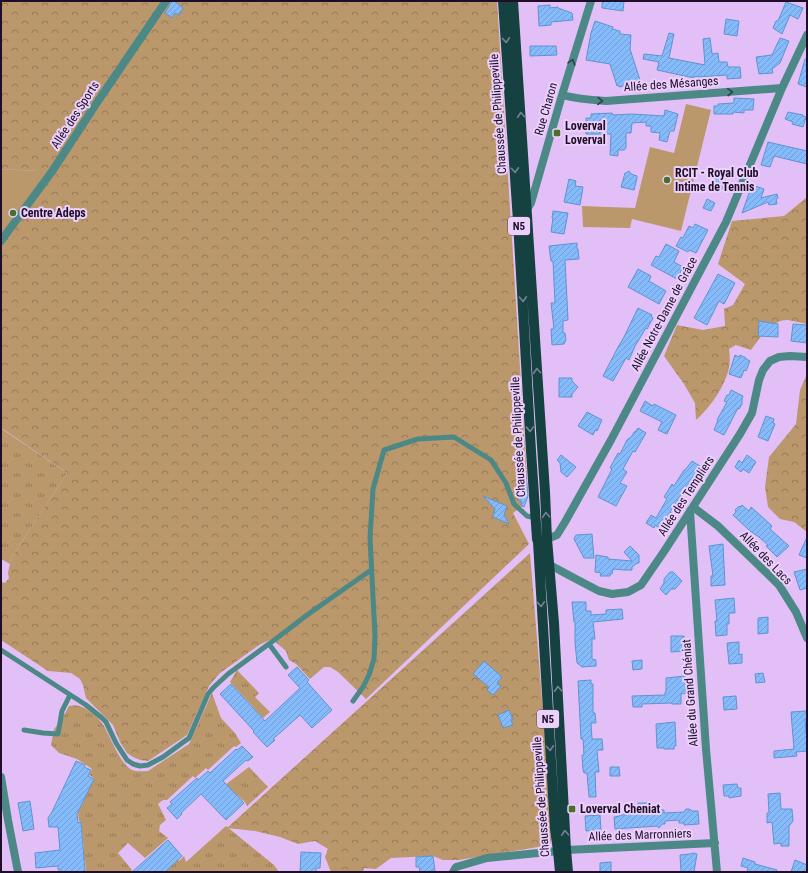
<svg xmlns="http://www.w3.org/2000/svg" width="808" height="873" viewBox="0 0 808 873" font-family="'Roboto Condensed',sans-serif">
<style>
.grass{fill:url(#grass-tufts)}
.forest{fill:url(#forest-crowns)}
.park{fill:#ba986c}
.building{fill:url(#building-hatch);stroke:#5f93cf}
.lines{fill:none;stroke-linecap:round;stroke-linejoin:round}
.service{stroke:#4b8886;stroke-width:5}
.minor{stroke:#4b8886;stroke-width:8}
.primary{stroke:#154140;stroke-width:10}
.oneway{stroke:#758194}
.oneway2{stroke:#313f4e}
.poi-dot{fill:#496f29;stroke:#ebd0fb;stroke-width:1.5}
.labels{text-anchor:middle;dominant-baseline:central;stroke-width:4;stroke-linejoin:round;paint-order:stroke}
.shield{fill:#ebd0fb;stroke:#5c4867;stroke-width:1}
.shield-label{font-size:11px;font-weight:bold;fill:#1f0e28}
.street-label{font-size:12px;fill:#1f0e28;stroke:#ebd0fb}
.poi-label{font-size:12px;font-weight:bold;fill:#1f0e28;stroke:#ebd0fb;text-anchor:start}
</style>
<defs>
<pattern id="grass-tufts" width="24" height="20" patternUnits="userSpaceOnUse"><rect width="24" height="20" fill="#ba986c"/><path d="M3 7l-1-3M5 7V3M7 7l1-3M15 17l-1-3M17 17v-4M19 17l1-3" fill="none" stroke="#977a59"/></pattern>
<pattern id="forest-crowns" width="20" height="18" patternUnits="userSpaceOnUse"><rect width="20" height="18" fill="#ba986c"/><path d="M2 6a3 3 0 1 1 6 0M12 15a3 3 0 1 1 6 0" fill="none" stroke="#977a59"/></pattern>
<pattern id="building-hatch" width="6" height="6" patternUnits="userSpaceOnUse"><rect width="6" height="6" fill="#85bbfa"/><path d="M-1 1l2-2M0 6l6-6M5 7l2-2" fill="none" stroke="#72a0d6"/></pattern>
</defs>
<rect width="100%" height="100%" fill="#e3bff7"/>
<path class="grass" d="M2 429 67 473 11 558 10 564 1 559V432Z
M237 670 259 693 255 697 270 712 263 718 230 682Z
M212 693 221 718 235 733 241 743 236 747 234 746 208 770 206 768 195 778 193 776 167 800H163L158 804 166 820 160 825 159 831 168 838 145 858 128 843 118 853 132 870 130 872H86L85 860H82L81 851 84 850 81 822 79 821 78 813 94 778 89 775 92 769 77 759 59 753 51 745 54 729 61 721 69 706C77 704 82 706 89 711 95 715 100 720 104 726 111 738 120 764 132 770 137 772 143 771 148 771L189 744Z
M249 767 268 787 247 806 245 802 225 785Z
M226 826 274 865 279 872H164L178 859 179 861 184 856 186 862Z"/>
<path class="forest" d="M1 1H497L528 495 524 505 513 513 529 544 366 699 338 672 330 667H324L310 679 296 664 289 660 286 651 272 639 259 645 220 673 209 686 187 735 148 761 140 760 133 757 127 753 120 742 113 725 86 698 83 685 80 679 71 673 48 671 1 640V582L5 583 9 578 8 573 11 558 67 473 3 429 1 432V245L38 171 1 169Z
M807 197V324C801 323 794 321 788 320 772 319 759 339 751 350L736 345 729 349C730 355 730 362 729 368 725 386 710 408 696 420L695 403 684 384 664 356 677 325 703 330 725 326 724 309 733 305 745 284 718 264 732 221 784 216Z
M807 374V532L794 522 780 519 768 507 765 487 769 457 796 424 800 390Z
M530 553 553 834 550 845 459 860H443L433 856 391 858 376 869 364 868 363 872H331L325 857 328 849 315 841 298 844 280 837 255 831 227 828Z"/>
<path class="park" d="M686 104 711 110 681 231 632 219 630 228 583 227 582 206 635 208 650 147 674 153Z
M1 169 38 171 49 180 1 245Z"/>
<path class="building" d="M172 1H174L183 8 179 15 175 13 172 18 165 13Z
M605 1H624L623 11 602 8V3Z
M786 2 803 8 798 19 790 15 782 34 773 28 776 21H778Z
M550 5V8L558 7V8L572 13 573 20 551 22V25L539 26 538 6Z
M726 19 739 21 737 36 724 34Z
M595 21 613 27 612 29 620 31V34L631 35 630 49 640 80 635 82V83L619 87 618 85 617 86 610 64 586 60 591 33Z
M669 33 674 34 669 58 705 65 703 39 710 38 712 54 718 53 719 62H727L728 67H740L741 78 727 79V75L698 77 694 76V78L657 70 659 62 643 59 644 54 662 56Z
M780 38 789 41 780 63 772 69 773 73 759 74 756 57 772 55Z
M530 46H556L557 55 530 56Z
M805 59H807V87L798 84Z
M734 98 754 99 753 110H744V113L733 112V114H714V106H718V104L734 103Z
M665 110 678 114 674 131H670L667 142 659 140 660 133 651 132V126H646V122L632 123 631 133H626V148L624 150H618V156L610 155 611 134H586V118H591V114L612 113 613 115 632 114 664 116Z
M788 112 803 115V116L806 117 803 127 792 124 793 122 785 119Z
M768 142 807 151V164L774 156 770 167 761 165Z
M629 171 631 174 637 176V178L634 190 621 187 625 173H626Z
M715 175 725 178 722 189 711 188V184Z
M569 179 576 181 575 186 583 187 580 205 564 202Z
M752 185 764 189 761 198 777 194 778 198 776 199 777 204 769 205 768 202 742 213Z
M707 199 715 203 711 211 703 208Z
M553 211 568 213 564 234 551 232 553 218H552Z
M695 224 708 230 696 253 689 250 688 252 676 246 681 237 683 238 689 226 693 228Z
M577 243V249H578L579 259 565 260 568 320 563 321V333H565L566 340 564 344 552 345 551 329H554L551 303H555L553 261H551L549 246Z
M666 244 679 251 674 262 683 267 677 279 651 265 656 256 659 257Z
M638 269 651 276 649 281 666 291 659 304 628 287Z
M718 274 735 283 724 304 719 301 707 325 694 318Z
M638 308 652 315 651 316 653 318 647 329 646 328 635 346 629 360 626 358 613 381 603 376 617 349 624 337Z
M759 321 778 324V337L758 336Z
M793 324 807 325V343L791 341Z
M735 355 739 357 740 355 746 358V359L750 361 746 371 744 370 741 378 729 374Z
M559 378H572V381L578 387 572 394V397H559Z
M731 390 743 396 742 399V404L739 409 738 408 724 435 714 430 718 420H717L727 402 724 401 727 395H729Z
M645 401 653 406 654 404 676 415 667 434 658 430 662 422 640 411Z
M587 412 602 420 597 431 595 430 593 435 578 426Z
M766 416 774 419 773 423 775 424 768 441 758 437Z
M638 428 646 433 635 452 633 451 623 469 627 472 620 483 627 486 616 506 598 497 612 469 610 468 618 453 620 454 627 440 632 436 634 432H635Z
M561 455 576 467 567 477 561 472 560 463 557 460Z
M747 455 756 462 749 473 743 469 741 472 735 467 739 460 742 463Z
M692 461 703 468 692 484 689 483 670 512 673 514 668 520 670 521 664 531 655 525 654 528 646 523 651 515 656 518 667 499 664 497 669 489 672 484 674 486 684 470H685Z
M526 475 528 496 524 507 522 506 521 501 518 500 521 492V483H523Z
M483 496 507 506 504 515 509 524 493 517 495 509Z
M742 505 749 511 751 507 760 515 772 526 770 529 789 546 777 557 766 546 768 545 759 537 750 531 733 515 736 512 735 510 739 506 740 507Z
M592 534 594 558H584L574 539 576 535Z
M807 537V558L799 555Z
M723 544 725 585 711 586V576H713L709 546Z
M630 546 639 555V563H637L632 567V570H624L613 569 612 574H610V576H600L601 573 595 572 596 555 608 557V559L632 561 624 552Z
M807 569V588L800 590 794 572Z
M670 572H673L682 581 675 589H671L666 595 660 589 664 583V579Z
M734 598 735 613H729V624H727V635L716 636 715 621H717L715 600Z
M572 602H586V611H591V615L606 614V610L622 609 623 619 593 622 595 639H592V659L596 660V666L582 667 577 663 575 642V622H574Z
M768 617V633L758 634V618Z
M671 636H684L685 651 671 652Z
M739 642V655L742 654V663L729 664 727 643Z
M642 660V669L633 670 632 661Z
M484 661 502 677 497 683 501 686 493 695 487 690 489 687 473 674Z
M297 667 309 680 307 682 332 710 312 728 300 715 273 739 275 740 267 747 253 732 254 731 220 694 231 684 265 721 300 688 288 675Z
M763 673 765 682 756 683 755 674Z
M685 676 686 693 681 694V704H672V703L642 704V707H633L632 696 665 695V692H666V678Z
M591 680V684H593V713H595L596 723H591L592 739H602L603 750H597L599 772H595L596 797H589L587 773H584L583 770 582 755H584L583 739H581L578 681Z
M736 696 737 709 724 710 723 697Z
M509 710 513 720H511L513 725 503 728 498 715Z
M807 711V719H805L806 734H807V751L796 752 797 756 774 758V751L794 749 791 712Z
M675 722 676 746H674V749H664V748H657L656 724Z
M242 746 253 757 248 761 246 760 223 781 244 803 226 820 201 794 181 813 182 814 177 819 167 808 172 804 170 802 197 778 198 780 208 771 210 773 236 749 237 750Z
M76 761 85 765 84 767 91 770 88 776 94 779 77 814 78 823 81 822 85 871H83V872H62L61 870H58V866L36 868 35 853 60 850 58 827H49L48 818 52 812Z
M610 767H619L620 776H610Z
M737 784 738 788H741V796L729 798V796H724L723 785Z
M780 793 781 809H792L793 821 789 826V846H781V843L774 844 772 822 767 823V813H769L768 794Z
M30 801 34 829 23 831 18 803Z
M638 803H648L649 809H652L653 810H664V813L684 812 686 809H689L692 811H698L699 824 684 825V823H679V820L665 821V824H662L659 828 657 826 615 829 614 817 620 816V815L639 814Z
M600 815 601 830 586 831 585 816Z
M168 840 182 856 165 872H132Z
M301 852 321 853 320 868H316V872H300Z
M693 853 697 854 694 872H681L680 855 690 854Z
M433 856 435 871 420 872 419 867H416V857Z
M743 858 755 862V864L777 870 776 872H747L748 868 741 866Z
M795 860 807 865V872H791Z
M611 862V872H600V863Z"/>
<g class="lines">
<path class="service" d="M269 644 286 667
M1 650 86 705 102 718 106 722 116 743 127 760 133 764 140 766 148 765 163 757 189 738 208 694 213 688 228 674 277 638 307 615 371 570
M353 701 363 687 369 675 374 659 375 636 370 538 373 489 384 450 418 439 454 437 491 460 506 483 514 504 527 516 536 518
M24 730 43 733 58 734 62 711 70 695"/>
<path class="minor" d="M562 95C577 99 591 100 606 101L782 88
M525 212 531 203 562 95 591 1
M1 241 53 170 96 104 166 1
M693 507 718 526 779 585 796 612 807 638
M690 511 706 749 717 872
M547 539 557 535 565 522 611 440 726 222 782 88 807 35
M550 565 576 579 599 591 612 594 628 592 641 585 665 550 740 434 752 413 759 380 763 370 770 361 779 357 790 356 807 357
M1 777 8 820 18 872
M453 872 456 867 487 858 558 851 566 850 715 843"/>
<path class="primary" d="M503 1 518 221 531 451 537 539 538 542 555 828 558 851 560 872
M513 1 545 492 547 539 554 623 566 850 568 872"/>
</g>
<defs><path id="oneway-chevron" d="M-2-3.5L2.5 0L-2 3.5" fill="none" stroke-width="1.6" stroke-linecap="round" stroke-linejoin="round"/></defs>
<g class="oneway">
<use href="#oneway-chevron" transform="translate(506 40) rotate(86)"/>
<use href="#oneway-chevron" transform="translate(521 115) rotate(-94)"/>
<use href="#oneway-chevron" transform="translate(515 170) rotate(86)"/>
<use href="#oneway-chevron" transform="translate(523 299) rotate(87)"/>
<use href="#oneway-chevron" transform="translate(537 371) rotate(-94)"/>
<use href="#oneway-chevron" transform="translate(530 429) rotate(88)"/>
<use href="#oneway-chevron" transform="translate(546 515) rotate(-93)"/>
<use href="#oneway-chevron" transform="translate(541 604) rotate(86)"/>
<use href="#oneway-chevron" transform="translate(558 689) rotate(-93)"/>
<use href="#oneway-chevron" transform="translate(550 748) rotate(86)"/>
<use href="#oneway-chevron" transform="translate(565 833) rotate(-93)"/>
</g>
<g class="oneway2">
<use href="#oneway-chevron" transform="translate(572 62) rotate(-73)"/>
<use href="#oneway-chevron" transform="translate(730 92) rotate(-4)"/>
<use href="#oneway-chevron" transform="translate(600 101) rotate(2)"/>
</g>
<g class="poi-dot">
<rect x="553" y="129" width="8" height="8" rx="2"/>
<circle cx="667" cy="180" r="4"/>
<circle cx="13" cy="213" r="4"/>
<rect x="568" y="805" width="8" height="8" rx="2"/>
</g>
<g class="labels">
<g class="shield">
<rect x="508" y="217" width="22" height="18" rx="3"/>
<rect x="537" y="710" width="22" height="18" rx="3"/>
</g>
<g class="shield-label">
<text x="519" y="226">N5</text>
<text x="548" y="719">N5</text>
</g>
<g class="street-label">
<text transform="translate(671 84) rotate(-4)">Allée des Mésanges</text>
<text transform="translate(546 109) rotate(-74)">Rue Charon</text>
<text transform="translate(498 114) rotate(-94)">Chaussée de Philippeville</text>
<text transform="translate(75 115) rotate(-57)">Allée des Sports</text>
<text transform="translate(664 314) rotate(-62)">Allée Notre-Dame de Grâce</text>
<text transform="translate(518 437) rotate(-93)">Chaussée de Philippeville</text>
<text transform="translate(686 496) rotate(-57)">Allée des Templiers</text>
<text transform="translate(766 558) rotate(46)">Allée des Lacs</text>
<text transform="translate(690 693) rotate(-94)">Allée du Grand Chéniat</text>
<text transform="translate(541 797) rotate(-94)">Chaussée de Philippeville</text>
<text transform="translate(640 835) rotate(-2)">Allée des Marronniers</text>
</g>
<g class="poi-label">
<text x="565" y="126">Loverval<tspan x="565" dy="14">Loverval</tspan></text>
<text x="675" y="173">RCIT - Royal Club<tspan x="675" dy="14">Intime de Tennis</tspan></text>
<text x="21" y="213">Centre Adeps</text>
<text x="580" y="809">Loverval Cheniat</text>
</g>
</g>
<rect width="808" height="873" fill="none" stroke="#1f0e28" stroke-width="4"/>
</svg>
